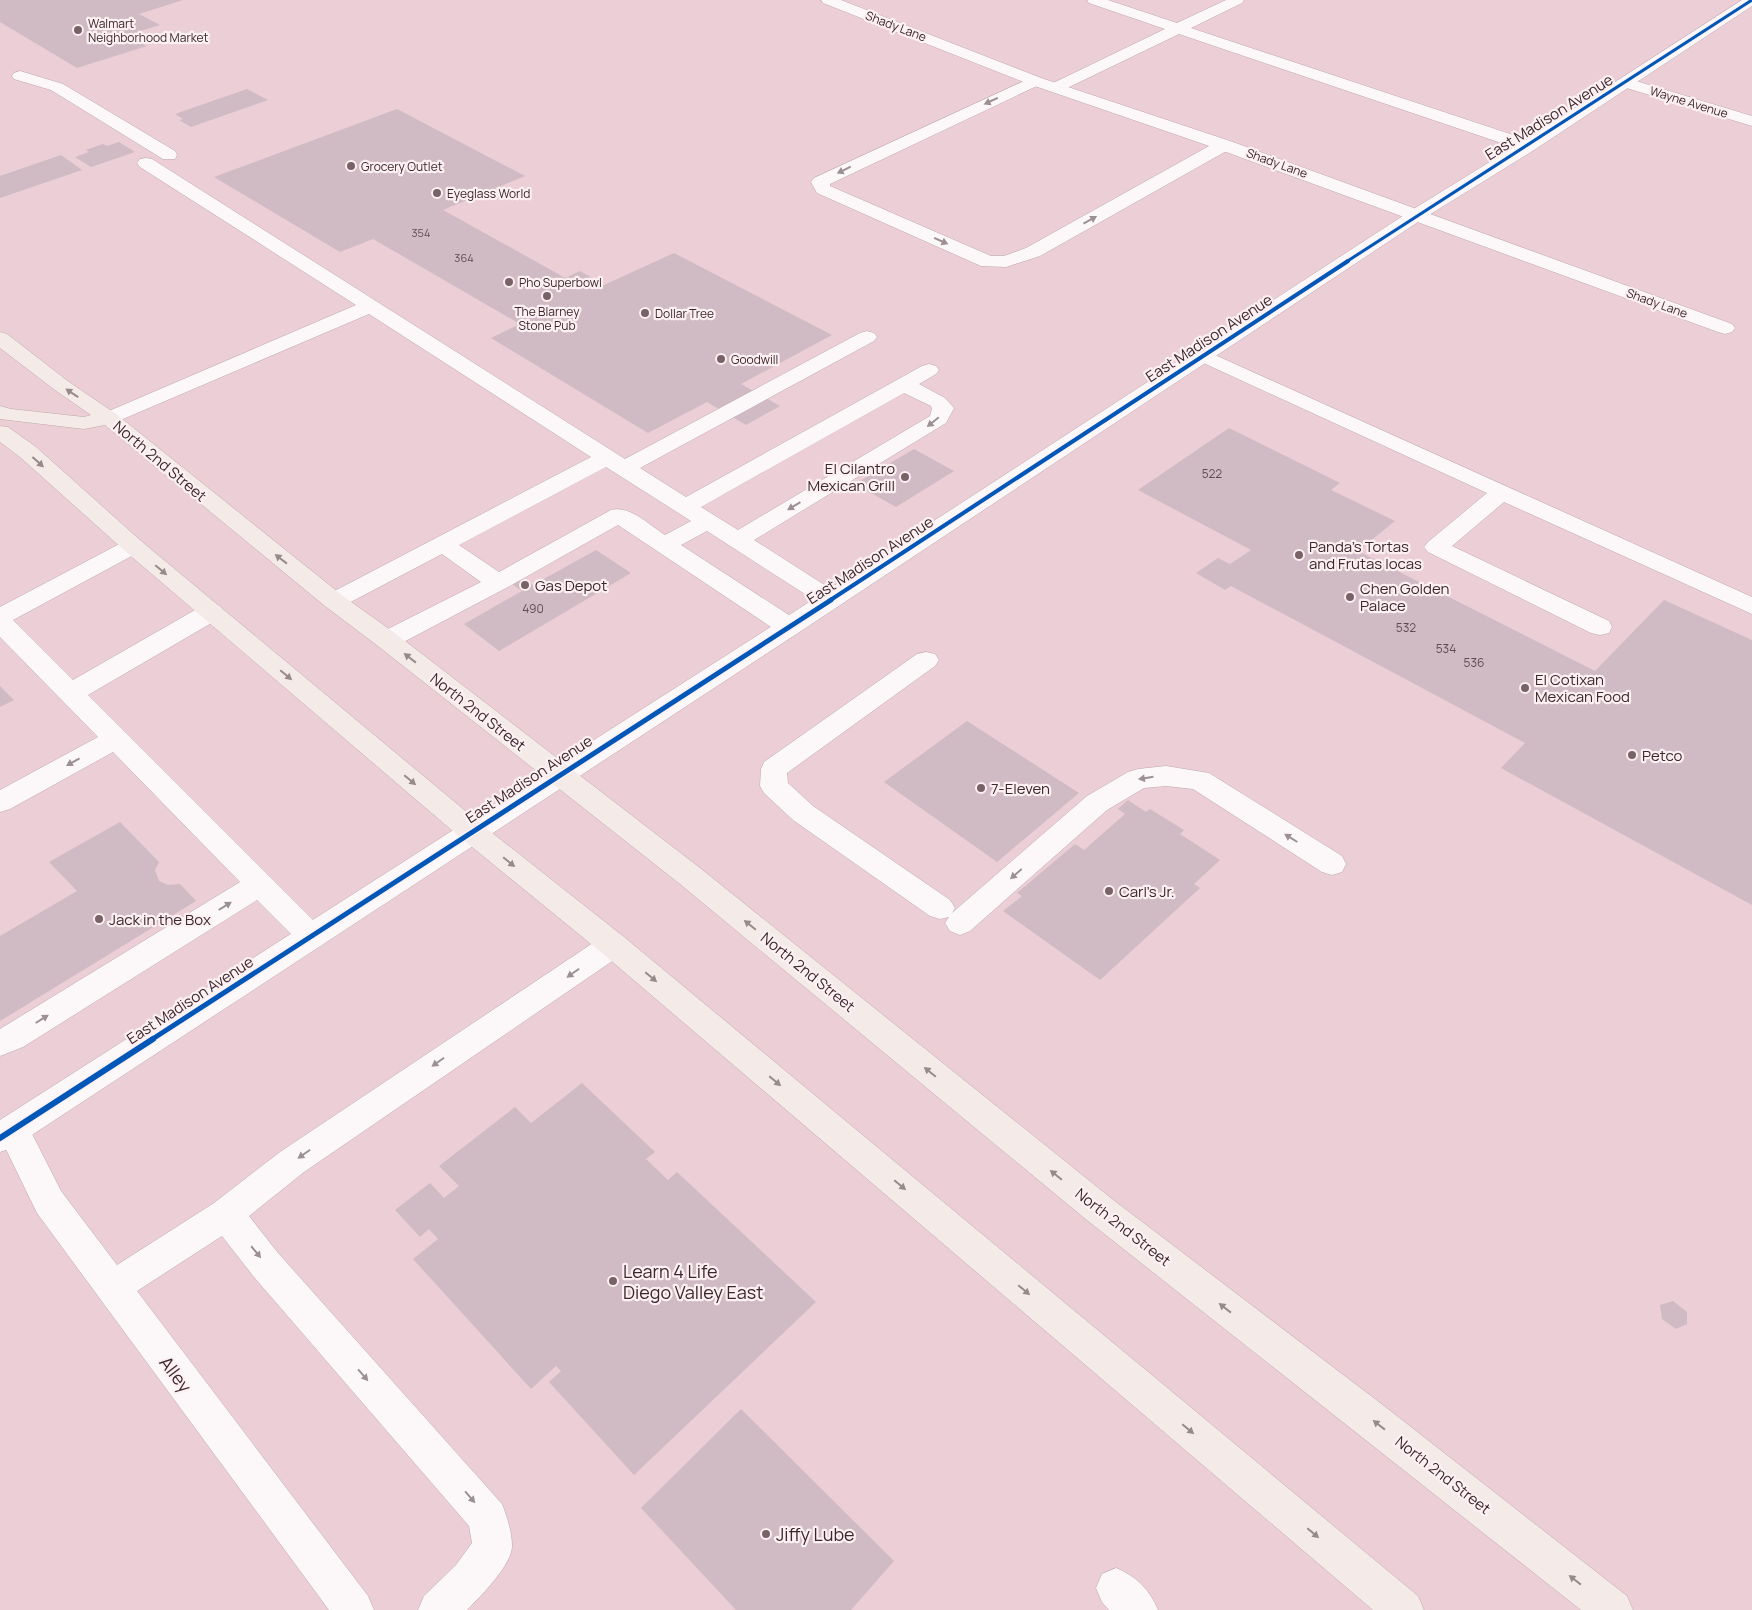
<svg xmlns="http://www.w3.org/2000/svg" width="1752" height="1610" viewBox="0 0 1752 1610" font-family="Manrope,sans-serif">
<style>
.building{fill:#d0bbc4}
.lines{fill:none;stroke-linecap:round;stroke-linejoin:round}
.lane-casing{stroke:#bfa9af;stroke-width:1}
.street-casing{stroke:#bfa9af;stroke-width:1}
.secondary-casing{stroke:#bfa9af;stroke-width:1}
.primary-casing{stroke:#c0aaa7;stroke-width:1}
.lane{fill:#fcf8f9;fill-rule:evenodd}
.street{fill:#fcf8f9;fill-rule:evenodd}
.secondary{fill:#fcf8f9;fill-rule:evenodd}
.primary{fill:#f4ebe8;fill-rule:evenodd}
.cycleway-far3-casing{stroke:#fcf0f3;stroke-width:5}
.cycleway-far2-casing{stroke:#fcf0f3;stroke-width:6}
.cycleway-far1-casing{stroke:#fcf0f3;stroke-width:8}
.cycleway-casing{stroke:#fcf0f3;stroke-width:9}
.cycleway-far3{stroke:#0057b8;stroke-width:3}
.cycleway-far2{stroke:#0057b8;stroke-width:4}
.cycleway-far1{stroke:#0057b8;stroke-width:5}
.cycleway{stroke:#0057b8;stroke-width:6}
.oneway{fill:#9c9093}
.oneway2{fill:#98898a}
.poi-dot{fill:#796168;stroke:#fcf0f3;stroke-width:2}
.labels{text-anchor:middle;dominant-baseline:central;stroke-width:4.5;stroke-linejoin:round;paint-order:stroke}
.far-number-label{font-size:11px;fill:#604c53}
.far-poi-label{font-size:12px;fill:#3b272d;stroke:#fcf0f3;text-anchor:start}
.far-street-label{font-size:12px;fill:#3b272d;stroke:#fcf0f3}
.number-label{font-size:12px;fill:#604c53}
.street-label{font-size:15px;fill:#3b272d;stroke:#fcf0f3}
.poi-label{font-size:15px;fill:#3b272d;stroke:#fcf0f3;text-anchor:start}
.near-poi-label{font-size:18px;fill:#3b272d;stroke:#fcf0f3;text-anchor:start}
.near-street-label{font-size:18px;fill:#3b272d;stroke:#fcf0f3}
</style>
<rect width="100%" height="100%" fill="#ebced6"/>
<path class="building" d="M0 0H183L139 14 160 25 127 35 147 46 77 68 0 22Z
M247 89 268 100 191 127 179 120 183 119 175 114Z
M397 109 525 176 443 210 560 275 565 278 580 271 604 285 674 253 832 335 741 384 780 406 746 425 707 402 648 433 491 338 520 324 373 239 340 252 214 177Z
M119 142 135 152 91 167 75 157 89 152 86 150 103 144 107 146Z
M61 155 82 170 0 198V176Z
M1229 428 1340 483 1331 490 1395 521 1358 551 1595 671 1664 600 1752 640V905L1501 768 1525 743 1231 586 1225 590 1196 573 1218 558 1230 564 1251 550 1138 490Z
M914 449 954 471 896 507 855 484Z
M596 550 631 573 499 651 464 624 522 591 509 582 520 576 533 585Z
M0 686 14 700 0 707Z
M967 721 1079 793 997 862 884 782Z
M1128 800 1146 812 1150 809 1184 830 1180 834 1220 860 1194 884 1200 888 1100 980 1003 911 1022 896 1017 893 1075 844 1084 850 1125 814 1118 809Z
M120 822 159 862 155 870 159 881 168 885 180 884 196 901 0 1021V936L77 891 49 862Z
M582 1083 655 1152 646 1159 668 1180 677 1172 816 1302 634 1475 549 1382 561 1371 556 1366 531 1389 413 1259 438 1239 429 1229 420 1237 395 1210 430 1183 444 1198 459 1186 439 1166 515 1107 531 1123Z
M1673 1301 1687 1312V1324L1676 1329 1662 1319 1660 1305Z
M741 1409 894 1561 851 1610H736L641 1508Z"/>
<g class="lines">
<g class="lane-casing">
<path id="lane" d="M1087 0H1108L1177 23 1226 0H1244L1242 3 1191 28 1534 142 1536 146 1534 150H1522L1179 34 1061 91H1049L1047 88 1049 85 1165 29 1089 3Z
M20 71 63 84 175 151 177 155 175 159H163L51 90 14 79 12 76 14 73Z
M1035 76 1041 78 1043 81 1041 84 830 184V186L991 256H1004L1026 248 1218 141H1230L1232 145 1230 149 1040 256 1006 267 981 266 817 193 811 182 814 178Z
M146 158 152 159 625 459 860 333 867 331 874 333 877 337 874 341 640 468 686 497 922 366 929 364 936 366 939 370 936 374 919 384 945 398 954 408 946 423 754 540 840 595 843 600 840 605 831 608 822 605 707 531 681 545 798 621 801 627 798 633 789 635 780 633 618 525 506 588 396 646 387 648 378 646 375 640 378 634 481 582 442 554 343 606 334 609 325 606 322 601 325 596 591 457 369 314 116 422 109 424 102 422 98 418 102 414 356 305 140 167 137 163 140 159ZM904 393 931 406 932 409 930 416 738 530 701 507ZM606 467 691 521 665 535C649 525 630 505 611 510L499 572 459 545Z
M1204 350 1752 597V614L1504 502 1452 546 1609 621 1612 627 1609 633 1600 635 1591 633 1428 552 1424 547 1428 542 1487 493 1197 360 1194 356 1197 352Z
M133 539 141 541 145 546 141 551 13 620 73 680 202 606 211 604 220 606 223 612 220 618 88 695 322 929 327 937 322 945 312 949 302 945 257 900 23 1047 0 1056V1029L240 882 113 752 10 809 0 812V790L98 737 0 637V607L125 541Z
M926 652 935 654 939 660 935 666 787 773 788 783 813 806 950 900 955 908 952 913 1087 796 1128 772 1138 769 1166 766 1209 773 1342 856 1346 864 1342 872 1332 875 1322 872 1193 789 1166 786 1144 788 1107 810 970 931 960 935 950 931 945 923 949 917 940 919 930 916 793 820 764 793 760 786 761 769 764 762 917 654Z
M613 933 624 937 628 945 624 953 304 1172 249 1216 278 1253 502 1504C507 1517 512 1532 512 1546 512 1565 480 1597 467 1610H418L424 1596 456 1565 472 1543 469 1526 254 1277 222 1236 137 1291 368 1596 374 1610H329L37 1213 0 1137 1 1120 13 1116 25 1120 61 1191 117 1265 214 1203 280 1152 602 937Z
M1116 1568C1136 1576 1150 1590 1158 1610H1109L1102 1602 1096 1588 1102 1574Z"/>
</g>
<g class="street-casing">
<path id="street" d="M821 0H841L1041 78 1230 141 1732 324 1735 328 1732 332 1725 334 1718 332 1218 149 1029 84 823 3Z
M1626 78 1752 116V126L1620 86 1618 83 1620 80Z"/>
</g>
<g class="secondary-casing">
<path id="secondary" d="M1742 0H1752V6L1534 150 1424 218 798 633 12 1148 0 1152V1120L780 621 1412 210 1522 142Z"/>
</g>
<g class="primary-casing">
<path id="primary" d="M0 332 7 334 69 382 116 414 343 596 396 634 700 868 1112 1199 1379 1402 1627 1596 1633 1610H1581L1088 1221 680 884 378 646 325 606 105 425 84 429 0 419V406L11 409 84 417 91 415 55 390 0 348Z
M0 426 8 427 36 447 141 541 481 824 624 937 1418 1596 1424 1610H1373L602 953 461 838 125 551 20 457 0 442Z"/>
</g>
<use href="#lane" class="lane"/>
<use href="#street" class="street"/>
<use href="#secondary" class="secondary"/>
<use href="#primary" class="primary"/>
<g class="cycleway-far3-casing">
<path id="cycleway-far3" d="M1346 262 1752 0"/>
</g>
<g class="cycleway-far2-casing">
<path id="cycleway-far2" d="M829 601 1348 261"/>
</g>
<g class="cycleway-far1-casing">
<path id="cycleway-far1" d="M151 1040 831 600"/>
</g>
<g class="cycleway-casing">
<path id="cycleway" d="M0 1138 153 1039"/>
</g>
<use href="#cycleway-far3" class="cycleway-far3"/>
<use href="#cycleway-far2" class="cycleway-far2"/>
<use href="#cycleway-far1" class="cycleway-far1"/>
<use href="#cycleway" class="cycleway"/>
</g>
<defs><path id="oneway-solid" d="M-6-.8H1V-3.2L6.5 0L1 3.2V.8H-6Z" transform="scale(1.25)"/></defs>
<g class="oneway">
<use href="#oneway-solid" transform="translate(991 101) rotate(155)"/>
<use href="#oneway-solid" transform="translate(844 170) rotate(154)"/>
<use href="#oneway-solid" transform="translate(1090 220) rotate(-29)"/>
<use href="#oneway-solid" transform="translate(941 241) rotate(24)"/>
<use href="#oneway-solid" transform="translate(933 422) rotate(141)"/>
<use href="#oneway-solid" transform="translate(794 506) rotate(149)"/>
<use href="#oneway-solid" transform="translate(73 762) rotate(151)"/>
<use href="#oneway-solid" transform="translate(1146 778) rotate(171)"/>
<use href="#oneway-solid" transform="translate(1291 838) rotate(-148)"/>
<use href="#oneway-solid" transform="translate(1016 874) rotate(139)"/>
<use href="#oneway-solid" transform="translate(225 906) rotate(-32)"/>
<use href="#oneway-solid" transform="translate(573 973) rotate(145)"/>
<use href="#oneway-solid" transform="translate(42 1019) rotate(-32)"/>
<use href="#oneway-solid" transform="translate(438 1062) rotate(145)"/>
<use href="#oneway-solid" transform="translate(304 1154) rotate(145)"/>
<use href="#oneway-solid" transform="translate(256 1252) rotate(50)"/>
<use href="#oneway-solid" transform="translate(363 1375) rotate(49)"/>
<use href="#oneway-solid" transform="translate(470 1497) rotate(49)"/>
</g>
<g class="oneway2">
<use href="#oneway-solid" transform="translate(72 393) rotate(-146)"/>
<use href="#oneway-solid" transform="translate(38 462) rotate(42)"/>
<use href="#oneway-solid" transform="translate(281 559) rotate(-142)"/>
<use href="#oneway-solid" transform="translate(161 570) rotate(40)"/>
<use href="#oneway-solid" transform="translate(410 658) rotate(-142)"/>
<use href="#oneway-solid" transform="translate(286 675) rotate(40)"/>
<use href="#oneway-solid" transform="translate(410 780) rotate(40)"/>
<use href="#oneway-solid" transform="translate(509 862) rotate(39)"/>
<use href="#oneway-solid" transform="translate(750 925) rotate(-141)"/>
<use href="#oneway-solid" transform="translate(651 977) rotate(40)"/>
<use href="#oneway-solid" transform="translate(930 1072) rotate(-141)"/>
<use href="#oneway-solid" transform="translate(775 1081) rotate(40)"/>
<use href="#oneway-solid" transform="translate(1056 1175) rotate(-141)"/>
<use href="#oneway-solid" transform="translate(900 1185) rotate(40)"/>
<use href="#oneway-solid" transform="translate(1024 1290) rotate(40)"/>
<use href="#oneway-solid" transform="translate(1225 1308) rotate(-142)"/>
<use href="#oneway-solid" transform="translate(1379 1425) rotate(-142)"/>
<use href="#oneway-solid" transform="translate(1188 1429) rotate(40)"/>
<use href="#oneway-solid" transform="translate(1313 1533) rotate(40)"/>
<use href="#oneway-solid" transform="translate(1575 1580) rotate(-142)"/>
</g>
<g class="poi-dot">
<circle cx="78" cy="30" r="5"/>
<circle cx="351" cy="166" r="5"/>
<circle cx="437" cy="193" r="5"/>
<circle cx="509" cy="282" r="5"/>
<circle cx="547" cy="296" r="5"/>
<circle cx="645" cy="313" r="5"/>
<circle cx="721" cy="359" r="5"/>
<circle cx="905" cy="477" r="5"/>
<circle cx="1299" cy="555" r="5"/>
<circle cx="525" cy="585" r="5"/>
<circle cx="1350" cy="597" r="5"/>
<circle cx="1525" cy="688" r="5"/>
<circle cx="1632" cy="755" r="5"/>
<circle cx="981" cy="788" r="5"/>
<circle cx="1109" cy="891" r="5"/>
<circle cx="99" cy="919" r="5"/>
<circle cx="613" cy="1281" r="5"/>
<circle cx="766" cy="1534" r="5"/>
</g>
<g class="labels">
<g class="far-number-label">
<text x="421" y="232">354</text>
<text x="464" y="257">364</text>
</g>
<g class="far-poi-label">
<text x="88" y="23">Walmart<tspan x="88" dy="14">Neighborhood Market</tspan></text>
<text x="361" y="166">Grocery Outlet</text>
<text x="447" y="193">Eyeglass World</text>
<text x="519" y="282">Pho Superbowl</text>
<text x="547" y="311" text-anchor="middle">The Blarney<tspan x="547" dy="14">Stone Pub</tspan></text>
<text x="655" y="313">Dollar Tree</text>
<text x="731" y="359">Goodwill</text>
</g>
<g class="far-street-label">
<text transform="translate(896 26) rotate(21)">Shady Lane</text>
<text transform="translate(1689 102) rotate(17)">Wayne Avenue</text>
<text transform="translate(1277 163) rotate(20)">Shady Lane</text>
<text transform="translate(1657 303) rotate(20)">Shady Lane</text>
</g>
<g class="number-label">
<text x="1212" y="473">522</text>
<text x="533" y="608">490</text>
<text x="1406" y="627">532</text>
<text x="1446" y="648">534</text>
<text x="1474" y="662">536</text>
</g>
<g class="street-label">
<text transform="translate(1549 117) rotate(-32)">East Madison Avenue</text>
<text transform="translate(1209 338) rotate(-33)">East Madison Avenue</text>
<text transform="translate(160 461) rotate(40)">North 2nd Street</text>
<text transform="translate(870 560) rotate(-33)">East Madison Avenue</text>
<text transform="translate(478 712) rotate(38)">North 2nd Street</text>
<text transform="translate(529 779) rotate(-33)">East Madison Avenue</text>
<text transform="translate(808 972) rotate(39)">North 2nd Street</text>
<text transform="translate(190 1000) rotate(-33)">East Madison Avenue</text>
<text transform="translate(1123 1227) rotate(38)">North 2nd Street</text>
<text transform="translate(1443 1475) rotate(38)">North 2nd Street</text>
</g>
<g class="poi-label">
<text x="895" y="468" text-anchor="end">El Cilantro<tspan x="895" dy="17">Mexican Grill</tspan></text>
<text x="1309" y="546">Panda's Tortas<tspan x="1309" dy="17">and Frutas locas</tspan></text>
<text x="535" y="585">Gas Depot</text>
<text x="1360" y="588">Chen Golden<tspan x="1360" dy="17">Palace</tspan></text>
<text x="1535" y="679">El Cotixan<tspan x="1535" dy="17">Mexican Food</tspan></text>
<text x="1642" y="755">Petco</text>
<text x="991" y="788">7-Eleven</text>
<text x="1119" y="891">Carl's Jr.</text>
<text x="109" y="919">Jack in the Box</text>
</g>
<g class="near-poi-label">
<text x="623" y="1271">Learn 4 Life<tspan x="623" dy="21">Diego Valley East</tspan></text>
<text x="776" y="1534">Jiffy Lube</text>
</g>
<g class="near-street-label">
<text transform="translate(176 1374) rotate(53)">Alley</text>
</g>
</g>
</svg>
